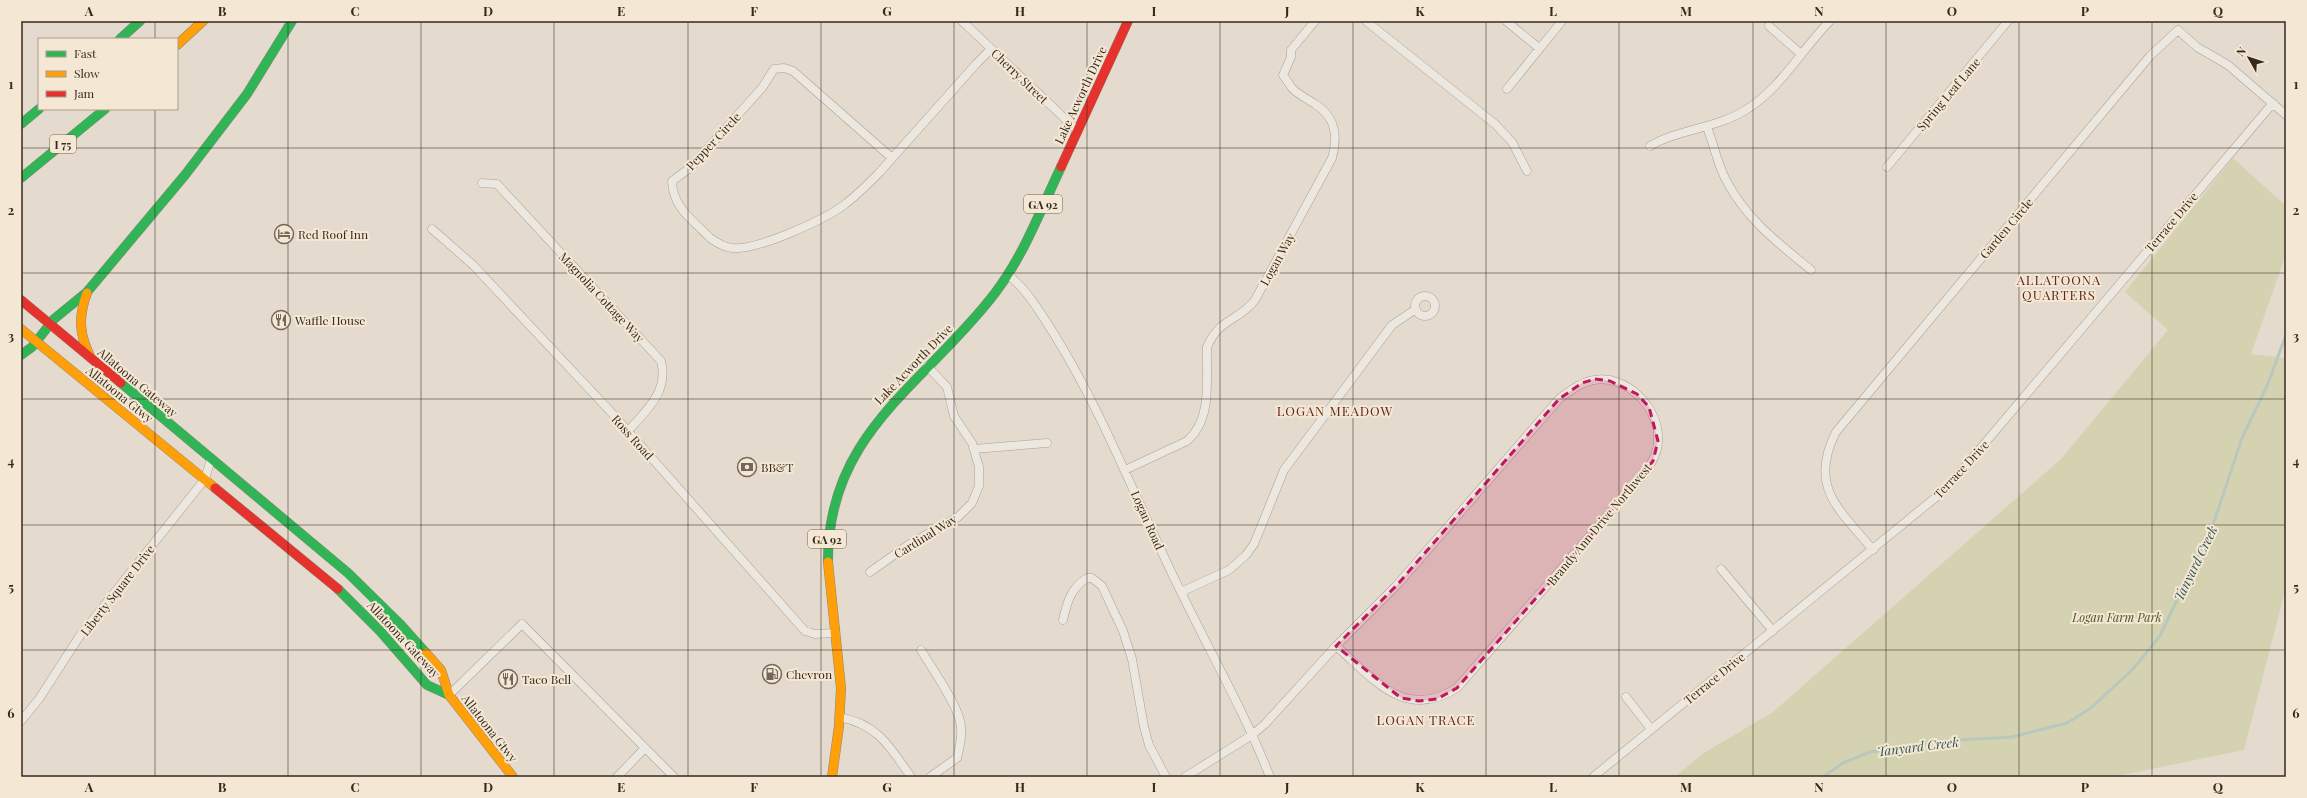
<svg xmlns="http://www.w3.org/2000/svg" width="2307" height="798" viewBox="0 0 2307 798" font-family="'Playfair Display',serif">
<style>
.green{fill:#d5d2b1}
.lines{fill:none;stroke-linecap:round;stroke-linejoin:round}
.stream{stroke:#b9c8bd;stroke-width:3}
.street-casing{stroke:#a9a096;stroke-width:9}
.fast-casing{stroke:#8f867d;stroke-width:10}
.slow-casing{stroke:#8f867d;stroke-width:10}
.jam-casing{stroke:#8f867d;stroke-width:10}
.street{stroke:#ece7df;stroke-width:8}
.fast{stroke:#30b455;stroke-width:9}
.slow{stroke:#ff9f0a;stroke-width:9}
.jam{stroke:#e5322d;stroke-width:9}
.marked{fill:#c2185b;fill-opacity:0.2;stroke:#c2185b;stroke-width:3;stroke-dasharray:8 5;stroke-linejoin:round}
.grid{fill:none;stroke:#38291f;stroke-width:1;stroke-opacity:0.55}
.labels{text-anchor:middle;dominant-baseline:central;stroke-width:4;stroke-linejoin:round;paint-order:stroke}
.shield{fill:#f4e8d4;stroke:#706255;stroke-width:1}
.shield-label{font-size:11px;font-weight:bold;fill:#38291f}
.street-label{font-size:12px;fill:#38291f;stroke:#f4e8d4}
.poi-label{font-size:12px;fill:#38291f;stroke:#f4e8d4;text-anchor:start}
.park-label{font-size:12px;font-style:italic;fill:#4c5326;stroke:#f4e8d4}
.neighbourhood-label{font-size:13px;letter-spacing:1px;fill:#632720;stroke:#f4e8d4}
.water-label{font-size:13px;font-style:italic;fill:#2f5751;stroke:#f4e8d4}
.neatline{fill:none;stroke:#38291f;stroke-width:1.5}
.grid-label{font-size:13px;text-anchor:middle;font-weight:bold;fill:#38291f}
</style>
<rect width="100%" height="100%" fill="#e4dbce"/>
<path class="green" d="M2233 158 2286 206V254L2251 354 2286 358V587L2244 750 2112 777H1675L1702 754 1773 712 2061 459 2168 330 2125 292Z"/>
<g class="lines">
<path class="stream" d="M1823 777 1843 763 1870 752 1940 741 2012 737 2067 723 2091 708 2133 669 2160 636 2215 519 2242 438 2267 386 2286 335"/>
<g class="street-casing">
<path id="street" d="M962 21 1077 130
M1366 21 1495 124 1512 142 1527 171
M1506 21 1539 48
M1769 26 1801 54
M1507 89 1562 21
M1707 127C1714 145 1717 163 1726 180 1746 219 1778 243 1811 270
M1650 146C1679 129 1714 129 1744 111 1780 90 1801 50 1830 21
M892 158 793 71 784 68 774 69 762 88 690 168 672 181C673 208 692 219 710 238 717 243 724 247 732 248 756 251 824 220 844 205 856 196 867 185 878 174L977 63 991 49
M1887 167 2008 21
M482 183 497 184 661 361C669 391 647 410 628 431
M432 229 473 265 610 411 805 631 815 634 835 633
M1008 275C1027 289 1041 314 1054 334 1105 416 1138 506 1181 592 1211 654 1245 713 1270 777
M1415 306a10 10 0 1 1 20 0a10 10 0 1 1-20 0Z
M974 449 1047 443
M1125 470 1187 441C1213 419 1206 378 1207 347 1220 317 1238 322 1255 300L1332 158C1338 136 1336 117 1315 104 1308 99 1298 95 1292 88 1289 84 1286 79 1283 75L1291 57V50L1315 21
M1873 550C1839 509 1808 487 1836 432L2150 56 2178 30 2197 47 2228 65 2286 115
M1721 569 1773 631
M870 572 908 545 958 517 972 503 979 486V467L972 443 954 416 947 387 927 366
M1181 592 1229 570 1246 555 1254 544 1284 470 1392 325 1416 309
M1063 620C1067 602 1071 588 1087 578H1092L1102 586 1123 631 1132 659 1144 727 1149 745 1166 777
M921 650C931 667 956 702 960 721 963 733 960 747 957 758L930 777
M449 695 522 624 674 777
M1626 697 1651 729
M839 717C878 724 890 747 911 777
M21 721 39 699 79 637 205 479 211 459
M617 777 645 748
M1185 777 1252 735 1265 724 1336 646 1397 585 1559 399C1569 391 1581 382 1594 380 1627 374 1660 409 1658 440 1658 453 1651 464 1644 474L1457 688C1404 721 1374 679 1336 646
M1593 777 1946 489 2273 103"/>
</g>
<g class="fast-casing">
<path id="fast" d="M120 39 140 21
M21 124 39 109
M21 178 105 109
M21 355 32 347 54 319 87 292 185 175 247 94 292 21
M121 383 348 573 401 625 426 653
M828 562C827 432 926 384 995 293 1024 255 1041 209 1061 167
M338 589 380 631 427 685 449 695"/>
</g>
<g class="slow-casing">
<path id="slow" d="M177 45 203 21
M87 293C78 317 79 335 91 358
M21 329 215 488
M828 562 841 688 839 726 832 777
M426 653 441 670 449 695 513 777"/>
</g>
<g class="jam-casing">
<path id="jam" d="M1061 167 1128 21
M21 300 121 383
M215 488 338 589"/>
</g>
<use href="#street" class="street"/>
<use href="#fast" class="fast"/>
<use href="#slow" class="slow"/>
<use href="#jam" class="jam"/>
</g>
<path class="marked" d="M1595 379 1610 381 1637 394 1649 407 1658 441 1653 461 1631 490 1457 688 1437 699 1419 701 1401 698 1336 646 1397 585 1559 399 1582 383Z"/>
<path class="grid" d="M155 21V39M288 21V777M421 21V777M554 21V777M688 21V777M821 21V777M954 21V777M1087 21V777M1220 21V777M1353 21V777M1486 21V777M1619 21V777M1753 21V777M1886 21V777M2019 21V777M2152 21V777M155 109V777M21 148H2286M21 273H2286M21 399H2286M21 525H2286M21 650H2286"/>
<defs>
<g id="hotel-ring" transform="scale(1)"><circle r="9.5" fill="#f4e8d4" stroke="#74675c" stroke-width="1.5"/><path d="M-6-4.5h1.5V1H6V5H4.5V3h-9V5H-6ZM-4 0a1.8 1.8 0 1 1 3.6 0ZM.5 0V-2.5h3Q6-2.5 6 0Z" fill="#74675c"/></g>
<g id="restaurant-ring" transform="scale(1)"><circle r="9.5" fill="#f4e8d4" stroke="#74675c" stroke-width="1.5"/><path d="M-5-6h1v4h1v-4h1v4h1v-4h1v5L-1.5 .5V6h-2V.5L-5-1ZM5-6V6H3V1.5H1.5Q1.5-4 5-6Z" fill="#74675c"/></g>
<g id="bank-ring" transform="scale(1)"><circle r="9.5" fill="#f4e8d4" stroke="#74675c" stroke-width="1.5"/><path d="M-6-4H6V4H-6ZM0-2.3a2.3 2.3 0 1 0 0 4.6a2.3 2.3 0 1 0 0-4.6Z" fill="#74675c"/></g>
<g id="fuel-ring" transform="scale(1)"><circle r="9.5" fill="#f4e8d4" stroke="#74675c" stroke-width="1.5"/><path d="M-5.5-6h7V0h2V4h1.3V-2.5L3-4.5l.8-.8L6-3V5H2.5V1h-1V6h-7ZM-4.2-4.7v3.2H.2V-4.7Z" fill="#74675c"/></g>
</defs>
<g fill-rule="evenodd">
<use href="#hotel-ring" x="284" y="234"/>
<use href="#restaurant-ring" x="281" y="320"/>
<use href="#bank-ring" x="747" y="467"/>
<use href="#fuel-ring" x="772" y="674"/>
<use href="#restaurant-ring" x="508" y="679"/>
</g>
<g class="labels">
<g class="shield">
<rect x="50" y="135" width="26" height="18" rx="3"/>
<rect x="1024" y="195" width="38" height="18" rx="3"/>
<rect x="808" y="530" width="38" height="18" rx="3"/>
</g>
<g class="shield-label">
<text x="63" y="144">I 75</text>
<text x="1043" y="204">GA 92</text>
<text x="827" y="539">GA 92</text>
</g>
<g class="street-label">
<text transform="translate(1020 76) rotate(44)">Cherry Street</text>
<text transform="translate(1948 94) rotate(-50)">Spring Leaf Lane</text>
<text transform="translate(1080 95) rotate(-65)">Lake Acworth Drive</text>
<text transform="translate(713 141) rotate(-47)">Pepper Circle</text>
<text transform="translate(2171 222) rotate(-50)">Terrace Drive</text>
<text transform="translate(2006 228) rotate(-50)">Garden Circle</text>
<text transform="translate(1277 259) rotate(-61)">Logan Way</text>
<text transform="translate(602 297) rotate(47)">Magnolia Cottage Way</text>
<text transform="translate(913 364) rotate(-46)">Lake Acworth Drive</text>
<text transform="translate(138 382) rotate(40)">Allatoona Gateway</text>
<text transform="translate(120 394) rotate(39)">Allatoona Gtwy</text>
<text transform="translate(633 437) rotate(48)">Ross Road</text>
<text transform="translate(1961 469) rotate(-47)">Terrace Drive</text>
<text transform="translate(1148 520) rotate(66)">Logan Road</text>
<text transform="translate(1599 524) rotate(-50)">Brandy Ann Drive Northwest</text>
<text transform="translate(925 536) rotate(-32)">Cardinal Way</text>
<text transform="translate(117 590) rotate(-52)">Liberty Square Drive</text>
<text transform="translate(404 639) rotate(47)">Allatoona Gateway</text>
<text transform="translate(1714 678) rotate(-39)">Terrace Drive</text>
<text transform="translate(490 728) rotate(52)">Allatoona Gtwy</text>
</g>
<g class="poi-label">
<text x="298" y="234">Red Roof Inn</text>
<text x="295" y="320">Waffle House</text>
<text x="761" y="467">BB&amp;T</text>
<text x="786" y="674">Chevron</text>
<text x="522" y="679">Taco Bell</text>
</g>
<g class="park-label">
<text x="2117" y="617">Logan Farm Park</text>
</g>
<g class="neighbourhood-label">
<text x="2059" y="279">ALLATOONA<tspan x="2059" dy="15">QUARTERS</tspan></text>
<text x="1335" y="410">LOGAN MEADOW</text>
<text x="1426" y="719">LOGAN TRACE</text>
</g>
<g class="water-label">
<text transform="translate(2195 563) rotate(-64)">Tanyard Creek</text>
<text transform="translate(1918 746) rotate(-7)">Tanyard Creek</text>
</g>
</g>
<rect width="2307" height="798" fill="none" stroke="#f4e8d4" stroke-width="44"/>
<rect x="38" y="38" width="140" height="72" fill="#f4e8d4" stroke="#a99c8c"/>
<rect x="46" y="51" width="20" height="6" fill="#30b455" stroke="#a99c8c"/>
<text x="74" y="58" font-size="12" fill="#38291f">Fast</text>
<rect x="46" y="71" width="20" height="6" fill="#ff9f0a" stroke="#a99c8c"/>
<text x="74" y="78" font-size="12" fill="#38291f">Slow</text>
<rect x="46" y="91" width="20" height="6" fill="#e5322d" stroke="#a99c8c"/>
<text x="74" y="98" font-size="12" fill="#38291f">Jam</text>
<g transform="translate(2249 58) rotate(309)" stroke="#f4e8d4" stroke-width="3" paint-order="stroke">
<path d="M0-3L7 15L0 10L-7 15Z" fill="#38291f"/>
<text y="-6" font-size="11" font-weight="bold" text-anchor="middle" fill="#38291f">N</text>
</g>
<rect x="22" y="22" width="2263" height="754" class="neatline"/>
<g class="grid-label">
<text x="89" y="16">A</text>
<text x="222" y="16">B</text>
<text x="355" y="16">C</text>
<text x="488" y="16">D</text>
<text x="621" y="16">E</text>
<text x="754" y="16">F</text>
<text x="887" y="16">G</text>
<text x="1020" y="16">H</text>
<text x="1154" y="16">I</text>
<text x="1287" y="16">J</text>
<text x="1420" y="16">K</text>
<text x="1553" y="16">L</text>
<text x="1686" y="16">M</text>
<text x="1819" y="16">N</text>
<text x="1952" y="16">O</text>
<text x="2085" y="16">P</text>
<text x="2218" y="16">Q</text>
<text x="11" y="89">1</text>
<text x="2296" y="89">1</text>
<text x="11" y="215">2</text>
<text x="2296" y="215">2</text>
<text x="11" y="341">3</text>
<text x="2296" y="341">3</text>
<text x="11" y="466">4</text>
<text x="2296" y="466">4</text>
<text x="11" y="592">5</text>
<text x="2296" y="592">5</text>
<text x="11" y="718">6</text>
<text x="2296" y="718">6</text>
<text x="89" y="792">A</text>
<text x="222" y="792">B</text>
<text x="355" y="792">C</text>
<text x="488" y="792">D</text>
<text x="621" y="792">E</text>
<text x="754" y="792">F</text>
<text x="887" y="792">G</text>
<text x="1020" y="792">H</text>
<text x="1154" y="792">I</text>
<text x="1287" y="792">J</text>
<text x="1420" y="792">K</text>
<text x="1553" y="792">L</text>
<text x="1686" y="792">M</text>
<text x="1819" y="792">N</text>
<text x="1952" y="792">O</text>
<text x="2085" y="792">P</text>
<text x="2218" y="792">Q</text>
</g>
</svg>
